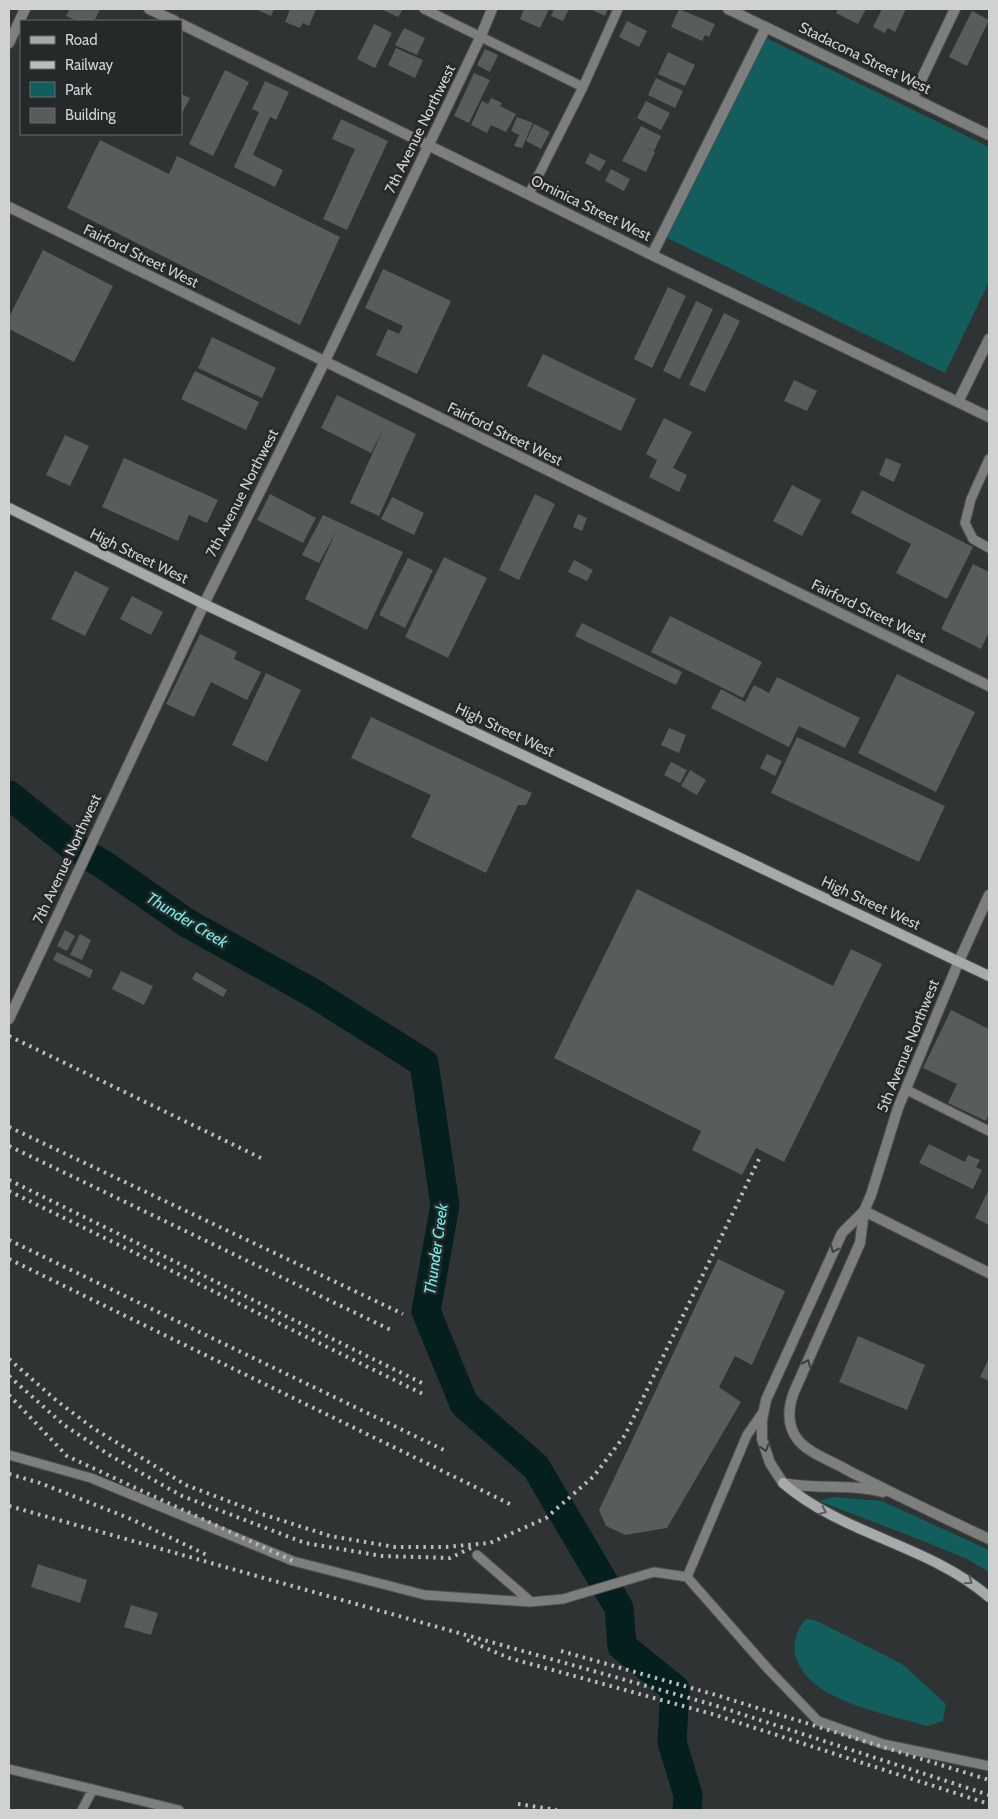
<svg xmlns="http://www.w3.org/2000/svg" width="998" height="1819" viewBox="0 0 998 1819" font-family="Cabin,sans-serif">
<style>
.green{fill:#115e5c}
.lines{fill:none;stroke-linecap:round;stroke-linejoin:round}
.river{stroke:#041f1e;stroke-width:29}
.building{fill:#585c5c}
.service-casing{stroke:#4c5050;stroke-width:11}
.minor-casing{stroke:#4c5050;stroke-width:12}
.tertiary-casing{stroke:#4c5050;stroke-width:12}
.secondary-casing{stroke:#4c5050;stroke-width:12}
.service{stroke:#7d7f7e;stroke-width:9}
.minor{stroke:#7d7f7e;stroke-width:10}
.tertiary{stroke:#7d7f7e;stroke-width:10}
.secondary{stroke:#a7aaaa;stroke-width:10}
.rail{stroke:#bbbdbd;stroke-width:4;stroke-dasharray:2.5 5;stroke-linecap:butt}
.oneway{stroke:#3b3e3e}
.oneway2{stroke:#595d5d}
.labels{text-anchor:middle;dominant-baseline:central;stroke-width:5;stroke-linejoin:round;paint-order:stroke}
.street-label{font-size:15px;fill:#d0d2d2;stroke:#252929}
.water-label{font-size:16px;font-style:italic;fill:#70eeeb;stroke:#252929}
</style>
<rect width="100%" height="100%" fill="#2f3333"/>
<path class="green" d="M758 34 989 147V282L945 373 661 235Z
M834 1497 882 1501 989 1550V1572L967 1559 918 1539 819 1501Z
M806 1619 815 1620 902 1664 946 1704 943 1721 927 1726C896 1717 861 1710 832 1695 802 1680 780 1649 806 1619Z"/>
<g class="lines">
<path class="river" d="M9 795 72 846 104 865 187 923 313 993 424 1063 445 1205 426 1311 464 1404 536 1467 619 1608 622 1646 675 1689 672 1742 688 1795 687 1810"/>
</g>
<path class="building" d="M70 9H98L100 10 94 21H77L66 16Z
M255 9H274L271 16Z
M290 9H316L309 26 303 23 300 28 285 22Z
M381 9H403L398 17Z
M524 9H549L540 28 520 19Z
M554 9H569L563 21 551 16Z
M593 9H608L605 16 592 10Z
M679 9 715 24 709 37 705 35 702 41 671 27Z
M838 9H866L858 24 836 13Z
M882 9H906L895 32 888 28 885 33 873 27Z
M972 11 989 20 967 66 949 57Z
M627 21 647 31 639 47 619 37Z
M374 24 392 33 375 68 357 59Z
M404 28 425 38 417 55 395 45Z
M396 48 423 60 415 78 388 65Z
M485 49 498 55 490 72 477 65Z
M668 52 695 65 685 86 658 74Z
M225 70 249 82 213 156 189 144Z
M474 73 490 80 469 123 454 116Z
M656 78 683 91 675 108 648 95Z
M265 81 289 92 276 120 270 117 253 155 283 170 275 187 234 167 259 112 252 109Z
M181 94 190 98 181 115Z
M491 98 502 103 500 106 516 114 506 132 491 125 487 133 471 125 482 101 488 104Z
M646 101 670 113 661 130 637 118Z
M517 117 533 123 522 148 514 146 519 135 511 131Z
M341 119 388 141 347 230 323 219 355 149 332 139Z
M534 124 550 132 541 149 526 141Z
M641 126 661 136 654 151 644 147 655 152 646 172 622 161Z
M100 140 169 174 177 156 340 237 300 325 67 208Z
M590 153 606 161 600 171 585 163Z
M611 169 630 179 624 191 605 181Z
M43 250 113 286 74 362 9 329V317Z
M383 269 451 301 417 374 376 355 388 329 399 334 403 326 365 308Z
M668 287 686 296 652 368 634 359Z
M696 301 713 309 680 379 663 371Z
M724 313 740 321 705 392 689 385Z
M212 337 276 368 262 398 198 368Z
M543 354 636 399 621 431 527 386Z
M195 371 259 402 246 430 181 399Z
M794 380 817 391 807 411 784 401Z
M337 395 416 434 379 516 350 503 383 430 371 453 321 428Z
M664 418 692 432 673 468 687 475 679 492 649 477 657 460 646 454Z
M65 435 89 446 70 486 46 475Z
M124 458 218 500 207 523 189 515 178 541 102 507Z
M886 458 901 464 894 482 879 475Z
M792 485 821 500 802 536 773 521Z
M862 490 973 547 947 599 896 573 911 544 851 513Z
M270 494 316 518 303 543 257 520Z
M535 494 555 504 519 580 499 570Z
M392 497 424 513 414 535 381 519Z
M578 514 587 518 582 531 573 527Z
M323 515 403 552 367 630 305 599 336 532 319 563 302 555Z
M444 557 487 578 448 658 405 637Z
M408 558 433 570 405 628 379 615Z
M574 560 593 570 587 581 568 572Z
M973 564 989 572V632L981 649 941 629Z
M75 571 109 588 85 636 51 619Z
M132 596 163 612 151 635 120 619Z
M670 616 762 662 743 698 651 652Z
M582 623 682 672 676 685 575 636Z
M200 634 237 652 234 659 261 672 247 700 211 682 194 717 166 704Z
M266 673 301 690 267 762 232 745Z
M897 674 975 712 936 792 858 753Z
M777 677 860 718 845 748 799 726 789 747 711 708 721 689 745 702 754 685 769 693Z
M371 717 532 793 526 805H518L486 873 411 837 431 795 351 758Z
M669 728 686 735 679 753 661 745Z
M797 737 945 806 919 862 771 793Z
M767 754 782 761 775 776 760 768Z
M671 762 687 770 680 783 664 775Z
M690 770 706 780 697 795 681 786Z
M637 889 833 986 851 949 882 964 784 1162 756 1148 742 1175 692 1150 701 1131 554 1058Z
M65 930 75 936 67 951 57 946Z
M80 934 91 940 82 960 70 955Z
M57 952 93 970 90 978 53 960Z
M121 971 153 986 144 1005 112 989Z
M196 972 227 990 223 997 192 979Z
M951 1010 989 1029V1113L986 1121 948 1103 957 1084 923 1068Z
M929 1144 965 1162 968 1155 980 1160 976 1167 982 1170 973 1189 919 1163Z
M989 1189V1225L975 1218Z
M718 1259 785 1291 752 1365 735 1356 719 1387 741 1402 667 1528 625 1535 606 1526 599 1510Z
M858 1336 925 1365 907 1410 839 1382Z
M989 1358V1381L980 1377Z
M38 1564 87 1580 80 1603 31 1587Z
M131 1605 158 1613 151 1635 124 1627Z"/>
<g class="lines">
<g class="service-casing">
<path id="service" d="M424 9 583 87 618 9
M529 194 583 87
M989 459 971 499 965 523 973 539 989 548
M907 1090 989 1131
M9 1455 91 1478 293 1561 425 1595 530 1602 563 1599 654 1572 687 1577 769 1670 818 1721 883 1744 989 1766
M477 1555 530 1601
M687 1577 747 1435 763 1412
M9 1769 179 1810
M82 1810 93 1789"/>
</g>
<g class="minor-casing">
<path id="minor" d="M149 9 175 21
M728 9 989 135
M181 24 652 255 989 417
M9 43 25 9
M913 97 955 9
M9 207 989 686
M652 255 766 27
M958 402 989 339
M9 1019 204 604 324 363 480 38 492 9
M864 1211 989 1273"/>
</g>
<g class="tertiary-casing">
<path id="tertiary" d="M989 895 959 961 898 1108 871 1195 864 1211 860 1243 794 1392C788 1408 787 1426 798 1440 810 1454 832 1461 847 1470 894 1494 942 1517 989 1539
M864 1211 842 1233 766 1400 762 1420V1439L770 1463 783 1483C816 1490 850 1483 883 1492"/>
</g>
<g class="secondary-casing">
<path id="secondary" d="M9 508 204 604 989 976
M783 1483C843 1535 929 1545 989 1597"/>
</g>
<use href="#service" class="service"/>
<use href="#minor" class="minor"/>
<use href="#tertiary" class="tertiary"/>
<use href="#secondary" class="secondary"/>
<path class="rail" d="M9 1036 263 1159
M9 1127 403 1314
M9 1146 393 1331
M9 1180 426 1385
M9 1191 425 1395
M9 1240 448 1452
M9 1259 512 1505
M9 1359 57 1401 93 1428 186 1485 262 1514 330 1536 395 1547H445L490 1543 546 1518 594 1476 625 1435 759 1159
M9 1376 64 1425 111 1456 182 1496 305 1543 382 1556 450 1558 473 1547
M9 1395 67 1456 293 1561
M9 1474 40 1483 131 1519 207 1555
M9 1506 714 1705 989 1795
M467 1640 509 1658 712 1714 989 1804
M561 1651 716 1695 989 1780
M518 1804 557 1810"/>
</g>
<defs><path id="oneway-chevron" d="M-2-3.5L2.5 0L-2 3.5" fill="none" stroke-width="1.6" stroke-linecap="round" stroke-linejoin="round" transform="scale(1.25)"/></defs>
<g class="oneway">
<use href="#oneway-chevron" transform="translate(834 1249) rotate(115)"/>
<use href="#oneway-chevron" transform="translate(807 1363) rotate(-66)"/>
<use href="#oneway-chevron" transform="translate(765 1448) rotate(73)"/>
</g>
<g class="oneway2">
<use href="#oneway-chevron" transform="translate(823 1511) rotate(25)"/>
<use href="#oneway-chevron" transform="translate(969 1581) rotate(34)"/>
</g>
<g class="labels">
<g class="street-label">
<text transform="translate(865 58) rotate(26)">Stadacona Street West</text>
<text transform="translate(420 129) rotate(-64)">7th Avenue Northwest</text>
<text transform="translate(591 208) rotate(26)">Ominica Street West</text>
<text transform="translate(141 256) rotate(26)">Fairford Street West</text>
<text transform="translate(505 434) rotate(26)">Fairford Street West</text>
<text transform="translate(242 493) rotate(-63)">7th Avenue Northwest</text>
<text transform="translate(139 556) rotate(26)">High Street West</text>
<text transform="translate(869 611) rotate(26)">Fairford Street West</text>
<text transform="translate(505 730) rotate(25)">High Street West</text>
<text transform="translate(67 859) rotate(-65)">7th Avenue Northwest</text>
<text transform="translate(871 903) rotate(25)">High Street West</text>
<text transform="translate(908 1046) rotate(-68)">5th Avenue Northwest</text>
</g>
<g class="water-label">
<text transform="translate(187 920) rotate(31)">Thunder Creek</text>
<text transform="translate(436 1249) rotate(-82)">Thunder Creek</text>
</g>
</g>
<rect width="998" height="1819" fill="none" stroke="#d0d2d2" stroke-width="20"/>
<rect x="20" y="20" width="162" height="115" fill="#252929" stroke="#696d6d"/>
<rect x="30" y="36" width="25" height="8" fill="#a7aaaa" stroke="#696d6d"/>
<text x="65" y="45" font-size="15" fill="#d0d2d2">Road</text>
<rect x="30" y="61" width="25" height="8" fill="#bbbdbd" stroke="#696d6d"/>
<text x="65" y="70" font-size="15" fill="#d0d2d2">Railway</text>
<rect x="30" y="82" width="25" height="15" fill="#115e5c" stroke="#696d6d"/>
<text x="65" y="95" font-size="15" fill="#d0d2d2">Park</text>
<rect x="30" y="108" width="25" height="15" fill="#585c5c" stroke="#696d6d"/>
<text x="65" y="120" font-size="15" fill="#d0d2d2">Building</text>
</svg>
